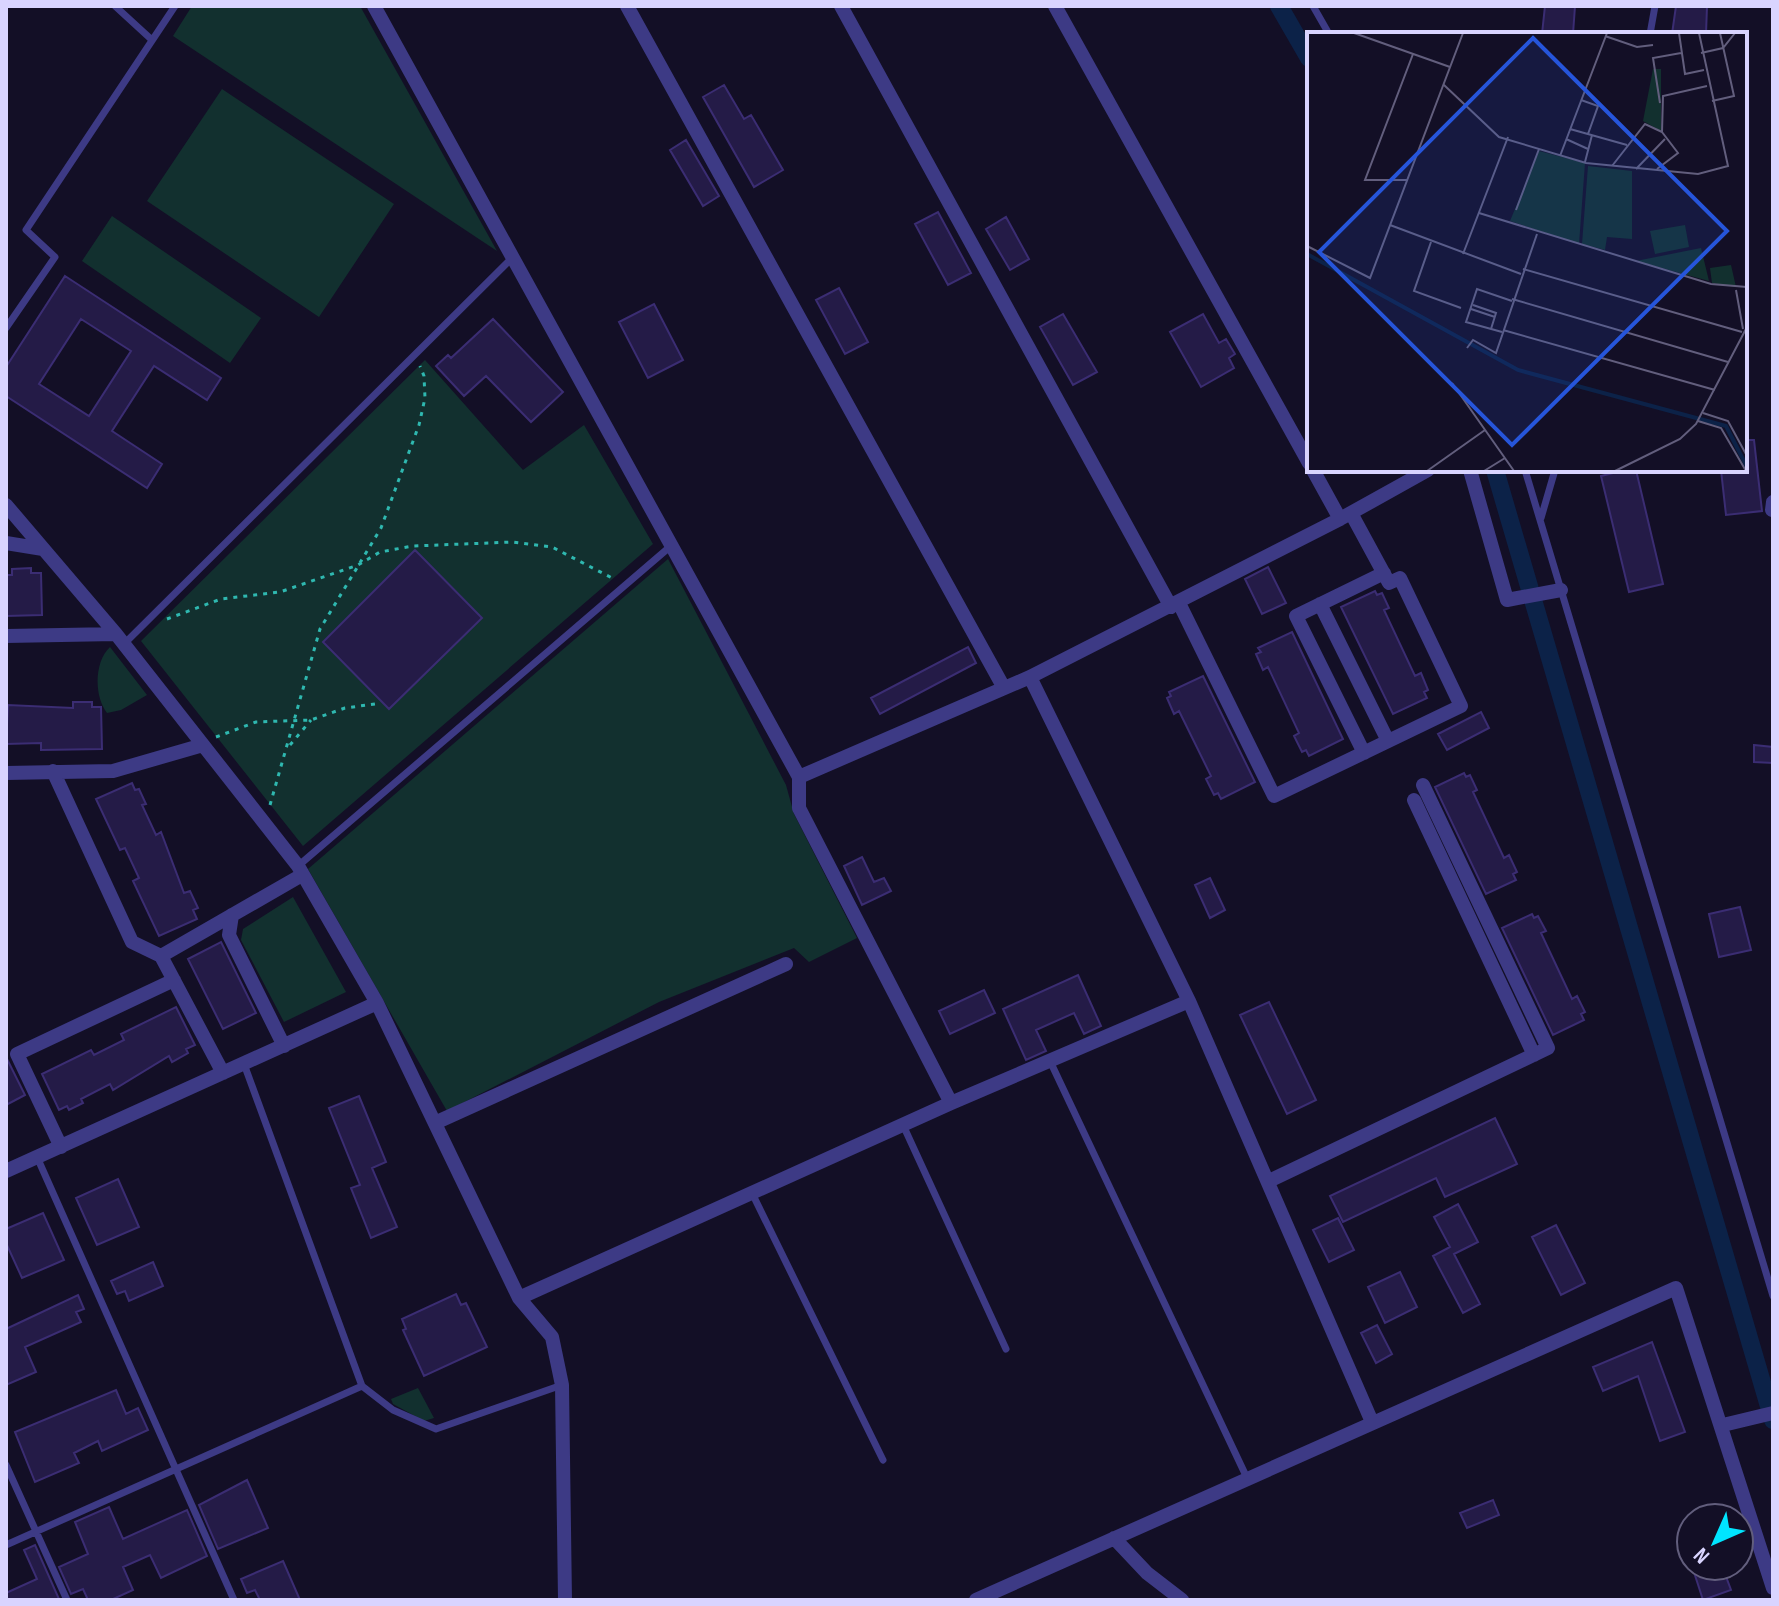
<svg xmlns="http://www.w3.org/2000/svg" width="1779" height="1606" viewBox="0 0 1779 1606" font-family="'Sofia Sans Condensed',sans-serif">
<style>
.green{fill:#12302f}
.lines{fill:none;stroke-linecap:round;stroke-linejoin:round}
.canal{stroke:#0c2248;stroke-width:18}
.building{fill:#241b47;stroke:#3b2d73;stroke-width:2;fill-rule:evenodd}
.path{stroke:#2fb8b0;stroke-width:3;stroke-dasharray:4 6;stroke-linecap:butt}
.service{stroke:#3d3a85;stroke-width:7}
.minor{stroke:#3d3a85;stroke-width:14}
.inset-river{fill:none;stroke:#0c2248;stroke-width:4}
.inset-road{fill:none;stroke:#625e7d;stroke-width:2}
.view{fill:#2655da;fill-opacity:0.15;stroke:#2655da;stroke-width:4}
.inset-edge{fill:none;stroke:#d9d4ff;stroke-width:4}
</style>
<rect width="100%" height="100%" fill="#130f26"/>
<path class="green" d="M192 6H360L497 251 173 36Z
M222 89 394 204 319 317 147 201Z
M112 216 261 318 230 363 82 261Z
M425 360 523 470 584 425 653 544 303 846 141 641Z
M668 559 786 785 794 814 857 938 809 962 794 948 659 1002 447 1111 308 869Z
M110 647 147 695 121 710 107 713C94 696 94 662 110 647Z
M293 897 346 992 284 1022 241 940 243 929Z
M418 1388 434 1418 424 1421 393 1404 391 1399Z"/>
<g class="lines">
<path class="canal" d="M1279 6 1309 58
M1495 470 1773 1420"/>
</g>
<path class="building" d="M1545 6H1575L1573 34H1542Z
M1676 6H1707L1706 34H1672Z
M724 85 744 119 751 115 783 170 754 187 703 97Z
M686 140 719 196 703 206 670 150Z
M938 212 971 273 948 285 915 224Z
M1006 217 1029 259 1010 270 986 229Z
M65 276 221 378 207 400 154 366 112 431 162 464 147 488 6 396V367ZM81 319 131 351 89 416 39 384Z
M839 288 868 342 845 354 816 300Z
M654 304 683 360 648 378 619 322Z
M1063 314 1097 372 1073 385 1040 327Z
M1203 314 1219 343 1226 339 1235 354 1229 358 1234 368 1201 387 1170 332Z
M493 319 563 392 531 422 486 376 464 396 436 366 448 355 451 358Z
M1745 440H1754L1762 511 1726 515 1721 470H1745Z
M1625 470H1636L1663 584 1629 592 1601 476Z
M415 550 482 618 389 709 323 642Z
M1268 567 1286 603 1262 614 1245 579Z
M31 568V573H41L42 615 6 616V575H12V569Z
M1375 591 1377 595 1382 593 1389 608 1384 610 1415 676 1421 673 1428 690 1424 692 1427 698 1393 714 1341 607Z
M1292 632 1343 739 1309 756 1306 750 1302 752 1294 736 1299 733 1268 667 1263 670 1256 654 1261 652 1258 648Z
M968 647 976 663 880 714 871 698Z
M1203 676 1255 782 1221 799 1218 793 1214 795 1206 779 1211 776 1179 711 1174 714 1167 698 1171 696 1169 692Z
M73 702H92V707H101L102 749 41 750V743L6 744 8 705 73 708Z
M1481 712 1489 728 1447 750 1438 734Z
M1754 745 1773 747V763L1754 762Z
M1464 773 1466 777 1470 775 1477 790 1473 792 1504 858 1509 855 1517 872 1513 874 1516 880 1486 894 1435 787Z
M132 783 135 790 139 789 146 804 142 805 156 835 161 832 184 893 190 891 198 908 193 910 197 919 159 936 133 881 139 878 125 848 120 850 96 799Z
M862 857 874 882 884 878 891 891 862 905 844 866Z
M1210 878 1225 910 1210 918 1195 885Z
M1740 907 1751 950 1719 957 1709 914Z
M1532 914 1534 918 1538 916 1546 931 1541 933 1572 999 1577 996 1585 1012 1581 1014 1584 1020 1553 1035 1502 928Z
M221 942 256 1013 223 1029 188 959Z
M1078 975 1101 1026 1084 1034 1074 1013 1036 1030 1046 1051 1026 1060 1003 1009Z
M984 990 995 1013 950 1034 939 1011Z
M1269 1002 1316 1100 1287 1114 1240 1015Z
M176 1007 195 1045 186 1049 188 1053 172 1062 169 1056 113 1090 110 1084 81 1099 83 1103 69 1110 67 1106 59 1110 42 1074 91 1050 94 1055 124 1040 121 1034Z
M6 1057 25 1095 6 1105Z
M359 1096 386 1162 372 1168 397 1227 371 1238 351 1188 360 1185 329 1108Z
M1495 1118 1517 1164 1445 1197 1436 1178 1343 1222 1330 1196Z
M118 1179 139 1227 97 1245 76 1198Z
M1458 1204 1478 1242 1454 1254 1480 1304 1463 1313 1433 1256 1450 1247 1434 1217Z
M43 1213 64 1260 22 1278 6 1243V1229Z
M1338 1218 1354 1250 1329 1262 1313 1230Z
M1556 1225 1585 1283 1561 1295 1532 1237Z
M153 1262 163 1286 129 1301 125 1291 117 1294 111 1281Z
M1400 1272 1417 1307 1385 1323 1368 1287Z
M456 1294 461 1305 466 1303 487 1347 424 1376 403 1330 406 1329 402 1319Z
M78 1295 84 1309 76 1312 81 1322 25 1347 36 1372 6 1385V1329Z
M1377 1325 1392 1354 1376 1363 1361 1333Z
M1652 1342 1685 1432 1660 1441 1638 1376 1603 1391 1593 1367Z
M116 1390 126 1414 138 1408 148 1430 102 1451 98 1441 74 1453 79 1463 35 1482 15 1432Z
M247 1480 268 1528 218 1549 199 1505Z
M1493 1500 1499 1515 1467 1528 1460 1513Z
M109 1507 123 1539 187 1510 207 1556 161 1578 150 1555 123 1567 133 1590 111 1600H88L83 1589 71 1594 59 1567 88 1554 75 1522Z
M35 1545 59 1599 6 1600V1593L37 1579 24 1550Z
M283 1561 300 1600H260L255 1590 247 1593 241 1579Z
M1692 1566H1722L1731 1590 1703 1600Z"/>
<g class="lines">
<path class="path" d="M167 619 221 599 280 592 358 565 380 552 413 546 513 542 552 547 614 579
M216 737 256 722 311 720 345 708 375 704
M290 745 311 720
M270 805 320 629 381 528 419 425 425 398 424 376 420 366"/>
<path class="service" d="M115 6 152 40
M1313 6 1329 34
M1650 34 1655 6
M6 328 55 257 26 230 175 6
M1525 470 1773 1296
M1541 518 1555 470
M124 644 513 257
M298 866 672 545
M1050 1061 1247 1478
M244 1064 362 1386
M903 1125 1006 1349
M37 1157 234 1600
M752 1193 883 1460
M6 1465 67 1600
M6 1545 362 1386 393 1410 436 1429 562 1385"/>
<path class="minor" d="M374 6 799 777V808L951 1103
M627 6 1004 688
M841 6 1171 607
M1055 6 1309 463
M1313 470 1340 519
M1470 470 1507 600 1561 590
M6 505 116 634 298 866 377 1003 519 1298 552 1337 562 1385 565 1600
M1772 510 1773 502
M6 543 43 549
M1179 603 1274 796 1461 706 1400 578 1389 583 1351 513
M1320 604 1388 741
M6 636 116 634
M1030 677 1189 1001 1372 1422
M1364 753 1296 616 1384 573
M53 771 132 942 161 956 223 1073
M6 773 113 771 203 745
M799 777 1030 677 1340 519 1428 470
M1414 800 1534 1055
M232 915 229 935 284 1046
M161 956 302 875
M437 1122 786 964
M61 1147 17 1054 174 980
M6 1171 377 1003
M1269 1181 1548 1048 1423 785
M519 1298 951 1103 1189 1001
M1723 1425 1773 1413
M1114 1538 1147 1573 1182 1600
M976 1600 1676 1288 1773 1588"/>
</g>
<g transform="translate(1307 32)">
<rect width="440" height="440" fill="#130f26"/>
<path d="M346 37H354V99L336 89ZM232 119 278 131 272 212 203 189ZM281 134 325 139V207L300 205 298 218 275 212ZM378 193 382 215 348 222 343 199ZM394 216 402 249 329 229ZM424 233 429 255 405 251 403 236Z" fill="#12302f"/>
<path class="inset-river" d="M0 222 211 338 419 394 440 435"/>
<path class="inset-road" d="M47 1 143 35M372 1 378 42 397 38M298 4 330 15 346 13M394 21 416 16 428 1M137 53 192 105 279 131 391 142 421 134 392 1M274 68 291 74 281 102M405 69 427 64 413 1M353 71 346 26 374 21M263 97 320 113M259 107 281 117M253 124 300 1M278 130 285 103M305 134 338 92 355 100M329 137 358 107M350 137 371 121 355 100 356 64 400 54M100 148H58L106 22M209 178 232 117M172 181 404 252 440 255M83 193 214 242M124 210 107 259 154 276M0 214 63 246 156 1M156 222 201 105M216 237 435 300M429 258 436 297M205 267 421 330M166 273 189 281 184 297M164 277 188 285M196 298 408 358M195 300 159 290 170 257 205 269M160 316 166 308 189 321 230 202M145 351 207 439M396 381 421 389 440 424M391 389 414 396 439 439M120 439 178 398M177 439 198 426M308 439 373 407 389 392 440 295"/>
<path class="view" d="M226 6 420 199 205 413 12 220Z"/>
<rect width="440" height="440" class="inset-edge"/>
</g>
<rect width="1779" height="1606" fill="none" stroke="#d9d4ff" stroke-width="16"/>
<g transform="translate(1715 1542) rotate(225)"><circle r="38" fill="#130f26" stroke="#625e7d" stroke-width="2"/>
<path d="M0-6L14 30L0 20L-14 30Z" fill="#00e5ff"/>
<text y="-12" font-size="22" font-weight="bold" text-anchor="middle" fill="#d9d4ff">N</text>
</g>
</svg>
